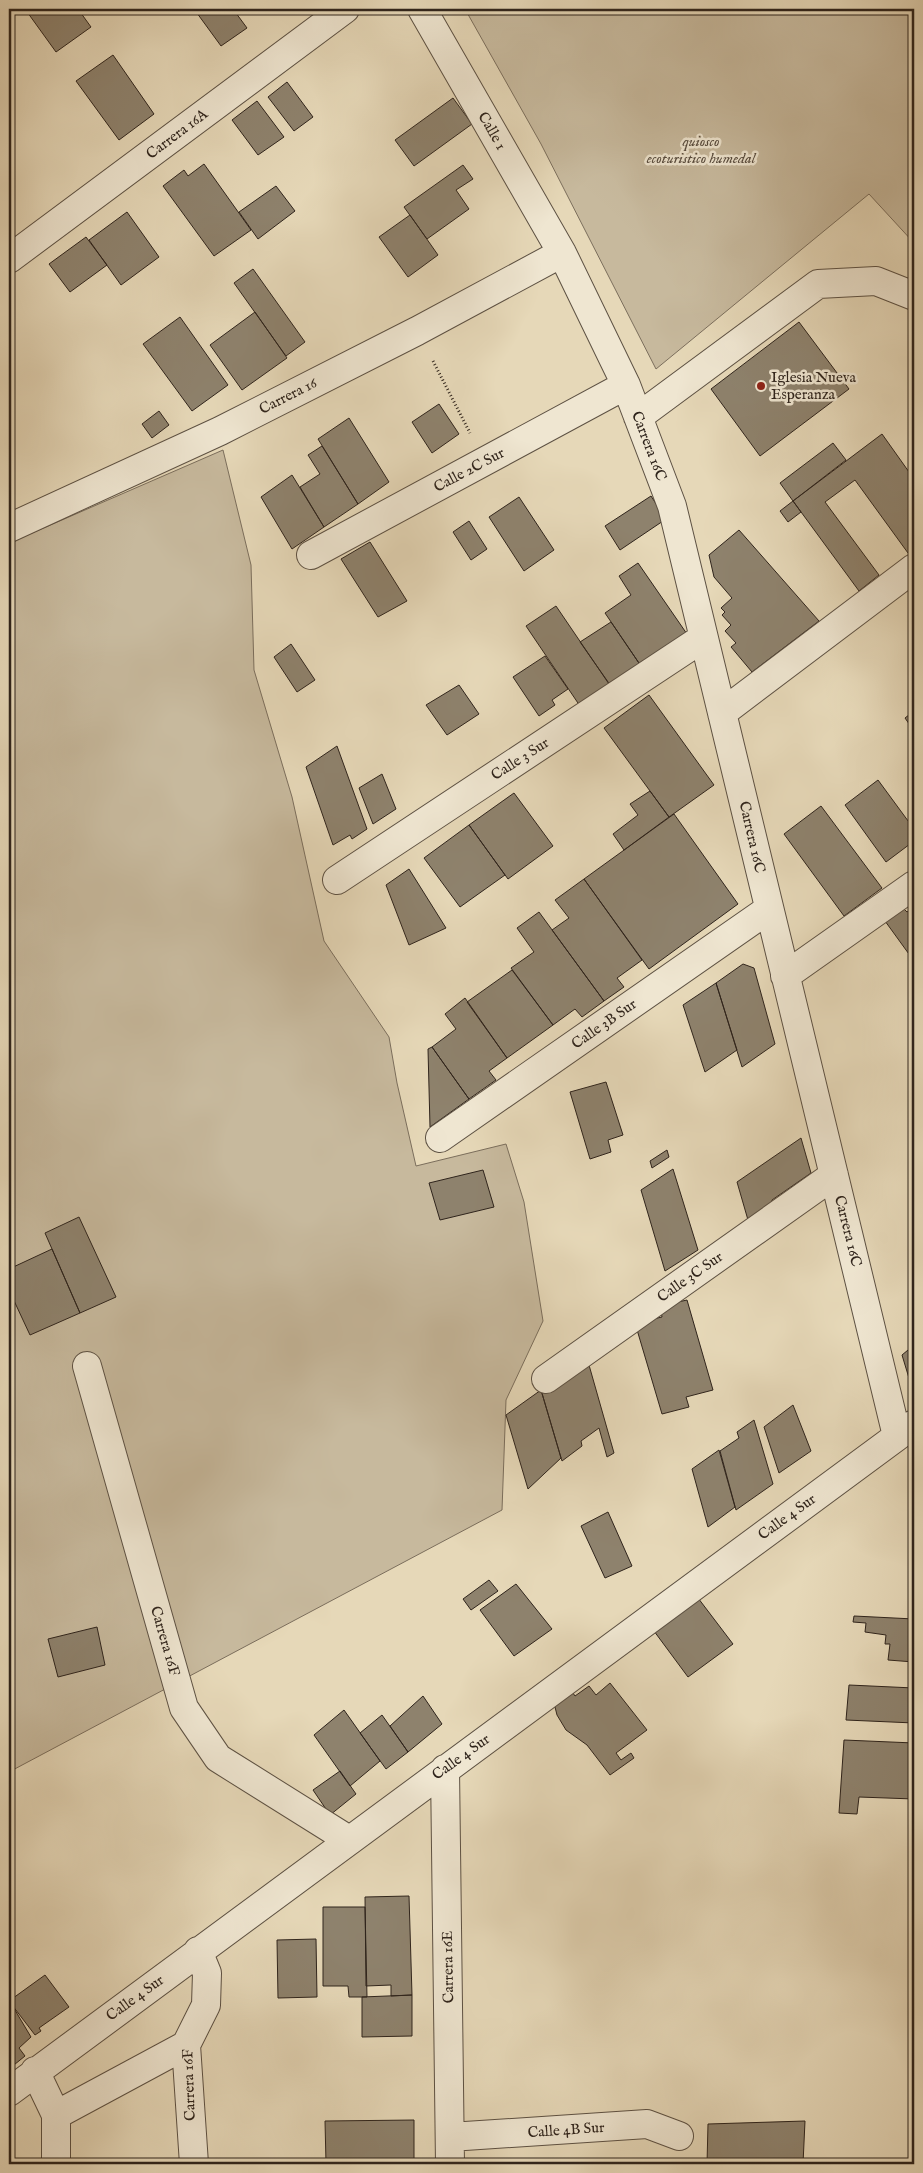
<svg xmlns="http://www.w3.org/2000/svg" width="923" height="2173" viewBox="0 0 923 2173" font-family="'IM FELL English',serif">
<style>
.green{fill:#c7b99d;stroke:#7b6e5c}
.building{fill:#8e826d;stroke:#2f241c}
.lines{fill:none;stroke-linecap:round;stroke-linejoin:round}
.minor-casing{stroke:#5d5143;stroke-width:30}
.path{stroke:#2f241c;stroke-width:3;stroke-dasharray:1 2.5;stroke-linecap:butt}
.minor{stroke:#efe6d1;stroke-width:28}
.poi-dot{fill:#8f2418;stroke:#efe6d1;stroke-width:2}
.labels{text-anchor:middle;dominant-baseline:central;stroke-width:5;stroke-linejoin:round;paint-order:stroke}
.street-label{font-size:15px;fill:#2f241c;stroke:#efe6d1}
.park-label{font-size:15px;font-style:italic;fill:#55493c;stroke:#efe6d1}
.poi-label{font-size:15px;fill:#2f241c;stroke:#efe6d1;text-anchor:start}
</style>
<rect width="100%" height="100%" fill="#e6d8b8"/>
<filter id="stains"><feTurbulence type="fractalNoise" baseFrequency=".004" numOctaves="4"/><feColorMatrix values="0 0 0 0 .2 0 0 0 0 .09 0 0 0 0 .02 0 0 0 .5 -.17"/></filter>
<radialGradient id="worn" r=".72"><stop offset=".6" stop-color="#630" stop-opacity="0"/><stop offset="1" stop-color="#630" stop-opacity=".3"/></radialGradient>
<path class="green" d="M465 9H914V243L869 194 656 369 541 144Z
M223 450 251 565 254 670 292 797 324 941 389 1037 397 1083 416 1166 506 1144 524 1202 543 1321 506 1400 502 1510 9 1772V543Z"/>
<path class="building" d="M25 9H78L91 27 56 52Z
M194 9H233L247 28 221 46Z
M113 55 154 114 119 140 76 81Z
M287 82 313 117 294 131 268 97Z
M453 98 472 124 414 166 395 140Z
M257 101 284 137 258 155 232 120Z
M204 164 251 230 214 256 163 186 184 170 188 176Z
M463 165 473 179 456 190 469 209 427 239 404 207Z
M276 186 295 211 258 239 239 212Z
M127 212 159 257 121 285 89 240Z
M410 215 438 255 408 277 379 237Z
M86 237 107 265 70 292 49 264Z
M253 269 305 342 286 356 234 283Z
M255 312 287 358 242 390 210 345Z
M180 317 228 385 192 411 143 344Z
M799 322 849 389 760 456 711 389Z
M439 404 459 434 432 453 412 422Z
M159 411 169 425 152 438 142 424Z
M349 418 389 482 358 504 318 439Z
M882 434 914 479V548L908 553 855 480 825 502 879 575 859 591 793 501Z
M833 443 846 460 793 501 780 483Z
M322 446 358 504 324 527 300 487 320 474 308 455Z
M292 475 324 527 292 549 261 497Z
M651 496 666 519 620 550 605 526Z
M519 497 554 550 524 571 489 517Z
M793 501 801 512 788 522 780 511Z
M469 521 487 549 471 560 453 532Z
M739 530 819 621 752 672 731 647 736 643 725 631 731 625 722 615 725 612 721 608 732 598 714 577 709 555Z
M370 542 407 601 378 617 341 559Z
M638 563 687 634 643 669 605 613 631 595 619 576Z
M556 606 609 684 582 709 526 626Z
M611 622 643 669 613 689 580 642Z
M291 644 315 680 297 692 274 657Z
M545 656 568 689 552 700 555 705 539 716 513 677Z
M459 685 479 714 447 735 426 705Z
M649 695 714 785 669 817 604 728Z
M914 711V731L905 718Z
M337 746 367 829 352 839 350 835 333 845 306 767Z
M382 774 396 809 373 824 359 788Z
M878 780 914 829V841L886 862 845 805Z
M650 791 669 817 624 850 613 834 638 815 630 804Z
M514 793 553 846 508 879 469 825Z
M821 806 882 888 844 916 784 834Z
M674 814 738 904 649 969 584 879Z
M469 825 505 875 460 907 424 858Z
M409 869 446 928 409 945 386 885Z
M584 879 642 960 617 978 624 987 604 1001 552 930 569 918 555 900Z
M914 907V961L885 921 903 908 907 912Z
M539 912 604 1001 582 1017 575 1009 553 1025 511 968 534 952 517 928Z
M743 964 754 968 775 1044 742 1067 716 983Z
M512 970 553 1025 507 1058 467 1002Z
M716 983 737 1050 705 1072 683 1005Z
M465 998 507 1058 489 1071 496 1080 469 1099 432 1047 456 1029 445 1014Z
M432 1047 469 1099 430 1127 428 1049Z
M606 1082 623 1135 608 1140 611 1152 590 1159 570 1092Z
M801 1138 811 1173 772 1200V1203L748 1220 737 1182Z
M667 1150 669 1157 652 1168 650 1161Z
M673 1169 698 1250 665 1271 641 1190Z
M483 1170 494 1207 440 1220 429 1183Z
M79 1217 116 1297 80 1313 45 1233Z
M52 1249 80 1313 30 1335 9 1290V1269Z
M687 1300 713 1390 686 1397 689 1407 662 1414 635 1323 662 1317 660 1306Z
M914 1345V1386L912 1388 902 1355Z
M587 1358 614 1453 607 1457 599 1428 581 1441 582 1446 562 1461 541 1390Z
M541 1390 561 1458 528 1489 506 1415Z
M793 1405 811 1451 779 1473 764 1427Z
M754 1420 773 1484 736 1510 720 1451 739 1438 737 1432Z
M719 1450 735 1507 708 1527 692 1469Z
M608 1512 632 1566 605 1578 581 1526Z
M489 1580 498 1591 471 1610 463 1599Z
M516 1584 552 1629 514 1656 480 1610Z
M695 1594 733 1644 688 1677 651 1627Z
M854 1616 914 1619V1662L888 1660 890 1644H885L886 1635 865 1632 866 1623 853 1622Z
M97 1627 105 1665 58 1677 48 1639Z
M610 1683 647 1730 616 1753 621 1760 631 1753 634 1758 610 1775 587 1745 566 1730 557 1715 553 1699 560 1693 564 1699 573 1693 575 1696 589 1686 596 1695Z
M849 1685 914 1688V1723L846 1720Z
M423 1696 442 1724 408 1752 390 1726Z
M344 1710 380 1761 350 1786 314 1735Z
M382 1715 408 1752 386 1769 360 1733Z
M844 1740 914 1743V1799L859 1797 857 1814 839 1813Z
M340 1771 356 1794 330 1815 313 1790Z
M409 1896 412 1995 391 1996V1985L366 1986 365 1897Z
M323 1907H365L367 1997H349L348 1986H323Z
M316 1939 317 1997 278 1998 277 1940Z
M45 1975 69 2007 39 2028 41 2031 35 2035 9 2001Z
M412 1995V2036L362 2037V1997Z
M9 2000 31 2037 19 2048 25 2056 9 2069Z
M414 2120V2162L326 2163 325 2121Z
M805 2121 803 2164H707L708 2124Z
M493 2160 581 2162V2164H493Z
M414 2162V2164H326V2163Z
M614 2162 669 2163 614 2164Z"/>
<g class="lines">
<g class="minor-casing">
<path id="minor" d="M422 9 562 253 626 385 672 506 897 1436
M9 259 345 9
M638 417 818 284 876 281 914 296
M9 528 220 431 417 331 562 253
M311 555 626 385
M722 713 914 568
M337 880 703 638
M785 976 914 885
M440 1138 769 909
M87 1366 184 1708 218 1758 349 1840
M546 1379 834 1175
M445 1769 450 2164
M35 2071 56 2115V2164
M9 2092 914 1424
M56 2115 186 2045
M450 2137 647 2124 679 2136
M194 2164 186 2045 206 2005 207 1973 198 1951"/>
</g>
<path class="path" d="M433 361 470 433"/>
<use href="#minor" class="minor"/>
</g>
<circle class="poi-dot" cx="761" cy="386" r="5"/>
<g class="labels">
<g class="street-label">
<text transform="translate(492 131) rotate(60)">Calle 1</text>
<text transform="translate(177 134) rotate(-37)">Carrera 16A</text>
<text transform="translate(288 396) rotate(-27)">Carrera 16</text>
<text transform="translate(649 446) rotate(69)">Carrera 16C</text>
<text transform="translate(469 470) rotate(-28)">Calle 2C Sur</text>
<text transform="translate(520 759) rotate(-33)">Calle 3 Sur</text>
<text transform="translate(752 837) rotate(77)">Carrera 16C</text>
<text transform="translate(604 1024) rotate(-35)">Calle 3B Sur</text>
<text transform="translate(848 1231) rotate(76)">Carrera 16C</text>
<text transform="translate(690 1277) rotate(-35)">Calle 3C Sur</text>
<text transform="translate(787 1517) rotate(-36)">Calle 4 Sur</text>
<text transform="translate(165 1641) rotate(74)">Carrera 16F</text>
<text transform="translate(461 1757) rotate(-36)">Calle 4 Sur</text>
<text transform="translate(448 1967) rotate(-91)">Carrera 16E</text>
<text transform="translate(135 1998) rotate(-36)">Calle 4 Sur</text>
<text transform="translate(189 2085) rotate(-92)">Carrera 16F</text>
<text transform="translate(566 2130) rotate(-4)">Calle 4B Sur</text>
</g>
<g class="park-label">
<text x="701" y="141">quiosco<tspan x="701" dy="17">ecoturistico humedal</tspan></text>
</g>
<g class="poi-label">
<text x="771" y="377">Iglesia Nueva<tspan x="771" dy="17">Esperanza</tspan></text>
</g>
</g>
<rect width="923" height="2173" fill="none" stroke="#e6d8b8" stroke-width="30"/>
<rect x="10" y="10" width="903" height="2153" fill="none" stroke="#2f241c" stroke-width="2.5"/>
<rect x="15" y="15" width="893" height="2143" fill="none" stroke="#2f241c"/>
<rect width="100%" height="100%" filter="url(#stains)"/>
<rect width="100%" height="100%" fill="url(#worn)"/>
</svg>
